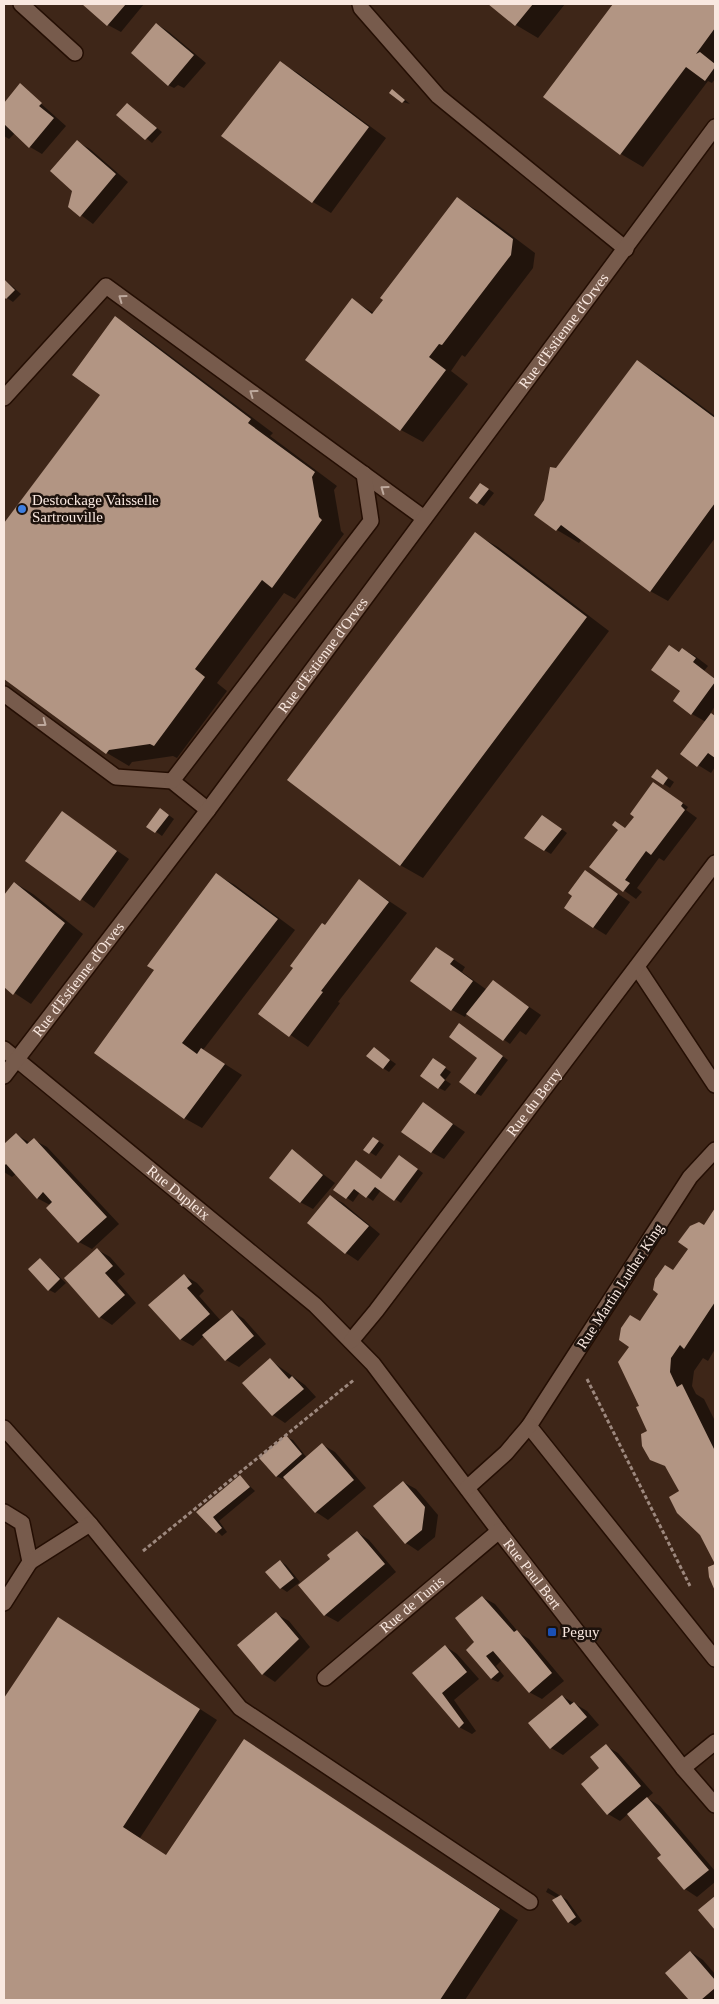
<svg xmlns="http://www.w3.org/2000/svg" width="719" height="2004" viewBox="0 0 719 2004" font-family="Georgia,serif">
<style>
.shadow{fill:#0007}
.building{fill:#b29583}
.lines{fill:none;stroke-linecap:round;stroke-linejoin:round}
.minor-casing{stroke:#240e03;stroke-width:18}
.path{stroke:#9d887e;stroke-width:3;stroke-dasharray:4 2.5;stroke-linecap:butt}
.minor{stroke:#775b4c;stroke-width:15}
.oneway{stroke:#bea99d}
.shop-dot{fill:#3f7fe0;stroke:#1d120c;stroke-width:2}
.transit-dot{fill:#1a4fb4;stroke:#1d120c;stroke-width:2}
.labels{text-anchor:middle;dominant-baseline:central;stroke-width:5;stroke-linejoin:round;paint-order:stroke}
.street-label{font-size:15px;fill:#f9e8e0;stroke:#1d120c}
.poi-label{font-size:15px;fill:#f9e8e0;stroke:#1d120c;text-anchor:start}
</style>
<rect width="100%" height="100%" fill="#3e2618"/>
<path class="shadow" d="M84 4H144L121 32 108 25Z
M490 4H565L538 38 516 25Z
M614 4H715V79L712 83 708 81 643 167 621 154 545 97Z
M157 24 169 32 206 63 184 88 178 85 174 88 168 85Z
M280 63 298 73 386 138 331 213 313 202 222 136Z
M20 85 66 126 42 154 30 147 15 133 9 139 4 136V104Z
M392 91 398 94 410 104 403 102Z
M128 104 162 132 152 143 118 115Z
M78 142 90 149 128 182 93 224 70 207Z
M458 199 480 212 535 253 533 268 465 357 462 355 451 371 468 384 423 442 401 430 352 300 374 313Z
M4 279 21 294 13 302 4 296Z
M115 318 137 331 273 433 270 436 337 486 334 490 341 531 344 534 295 599 284 593 217 683 227 691 177 758 173 756 132 762 129 766 107 753 4 678V525L101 395Z
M637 362 660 375 715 416V538L668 601 650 591 582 539 579 543 557 530 545 501 557 470Z
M487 488 494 493 484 506 478 503Z
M475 534 498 547 609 631 423 878 400 865Z
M669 646 680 652 682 649 695 656 708 666 704 671 715 679V706L710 714 715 717V767L711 773 698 765 706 722 692 714 682 691Z
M657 771 674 782 670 788 664 784Z
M660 787 688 807 686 810 697 818 664 861 659 858 637 888 642 892 636 899 591 867 626 829Z
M63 813 129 859 94 908 27 860Z
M166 813 174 819 162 836 148 826Z
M549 820 567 833 551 854 544 850Z
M586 872 630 902 606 935 593 927Z
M217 875 235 885 295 930 203 1050 242 1075 202 1128 184 1118 155 970Z
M359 881 407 913 338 1002 340 1003 308 1047 260 1014Z
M15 883 33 894 83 934 31 1004 4 986V897Z
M437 948 465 967 462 972 487 990 493 982 541 1015 526 1035 520 1031 510 1044 467 1013 465 1017 452 1010 412 980Z
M465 1029 508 1060 481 1096 475 1093 479 1058Z
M374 1048 396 1064 389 1072 383 1068Z
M439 1064 451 1072 445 1080 451 1084 445 1091 439 1088Z
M424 1104 465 1132 444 1159 431 1152Z
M16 1134 30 1143 34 1140 47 1147 119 1224 92 1249 79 1242 50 1205 37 1198 16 1174 12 1177 4 1172V1146Z
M374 1138 384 1145 376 1156 365 1149Z
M292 1151 335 1183 313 1209 300 1202Z
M405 1160 423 1173 401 1203 381 1190 373 1201 360 1192 353 1202 335 1190 356 1161 381 1179Z
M330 1196 343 1203 380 1234 358 1261 346 1253 309 1223Z
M715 1210V1349L708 1361 703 1358 694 1371 692 1386 696 1394 704 1399 715 1421V1562L667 1467 651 1459 649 1431 641 1407 631 1347 640 1322Z
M98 1250 110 1257 125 1274 117 1281 136 1303 112 1325 100 1317 65 1278Z
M40 1259 66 1283 55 1293 49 1290Z
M184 1275 197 1283 204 1291 199 1296 221 1321 232 1311 244 1319 266 1344 239 1367 226 1360 204 1336 193 1346 180 1339Z
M270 1360 305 1385 316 1397 285 1423 273 1415 244 1383Z
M286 1437 293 1440 307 1458 323 1445 335 1452 366 1488 328 1520 316 1512 285 1477 283 1479 276 1476Z
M240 1477 255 1491 219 1521 227 1532 222 1536 198 1512Z
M403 1482 416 1489 438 1515 435 1537 418 1551 406 1543 375 1506Z
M357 1532 369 1540 396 1572 338 1622 325 1615 332 1559Z
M280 1561 286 1565 300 1582 287 1592 281 1588 267 1572Z
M482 1597 495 1604 519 1633 529 1639 564 1681 542 1699 529 1692 502 1660 496 1666 504 1676 498 1682 491 1679 476 1642Z
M276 1614 289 1621 310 1647 275 1682 263 1674Z
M59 1618 217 1720 140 1838 167 1856 244 1741 518 1920 465 2000H4V1700Z
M445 1646 457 1654 479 1679 454 1700 476 1731 472 1734 459 1727 413 1673Z
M562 1696 587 1711 599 1725 563 1755 551 1748Z
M606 1746 618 1753 653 1793 647 1798 660 1806 715 1871V1882L697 1897 685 1889 662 1856 628 1814 620 1821 608 1814 601 1768Z
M548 1888 559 1895 557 1898 546 1892Z
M561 1896 567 1900 582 1921 575 1926 569 1922Z
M691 1952 703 1960 715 1974V2000H691L667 1973Z"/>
<path class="building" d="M82 4H126L107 26Z
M488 4H533L515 26Z
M613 4H715V28L696 54 700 52 715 64V67L705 81 686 67 620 155 543 97Z
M156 23 194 55 168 86 131 53Z
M280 61 369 127 312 203 221 136Z
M20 83 42 103 39 106 54 118 29 148 4 124V103Z
M392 89 405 100 402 103 389 93Z
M127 103 157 128 145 140 116 115Z
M77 140 116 174 80 217 68 207 72 191 50 171Z
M457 197 513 239 511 255 442 345 439 344 429 357 446 370 400 431 305 360 352 298 372 314 383 300 380 298Z
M4 279 15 290 6 299 4 297Z
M115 316 251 419 248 423 315 472 312 477 319 517 322 520 272 588 262 580 195 669 205 677 154 746 150 744 109 750 106 754 4 679V523L100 395 72 375Z
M637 360 715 418V503L650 592 561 525 556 531 534 515 544 500 550 467 556 468Z
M480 483 489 489 477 504 469 498Z
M475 532 587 617 400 866 287 780Z
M669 645 679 652 682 648 696 658 693 662 715 679V682L691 715 673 701 680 691 651 670Z
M711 713 715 716V758L708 753 697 767 680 754Z
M657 769 668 778 663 785 651 777Z
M653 782 683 803 681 806 685 810 651 855 646 851 625 880 630 883 623 892 589 867 618 830 612 825 615 821 625 828 634 817 630 814Z
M160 808 169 815 155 833 146 827Z
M62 811 117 851 80 901 25 861Z
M542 815 562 829 544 851 524 838Z
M585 870 618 894 593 928 564 908 572 896 568 893Z
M216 873 278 919 182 1043 197 1054 201 1048 225 1064 184 1119 94 1053 154 970 147 966Z
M359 879 389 902 321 991 323 992 289 1037 258 1014 293 968 290 966 322 923 325 925Z
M14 882 65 923 13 995 4 987V895Z
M436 947 454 959 450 964 473 981 451 1011 410 981Z
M493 980 529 1007 503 1041 466 1014Z
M459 1023 503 1056 475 1094 459 1082 477 1058 449 1037Z
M374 1047 390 1060 383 1069 366 1056Z
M433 1058 446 1067 440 1075 445 1080 438 1089 420 1076Z
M423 1102 453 1124 431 1153 401 1132Z
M16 1133 27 1144 34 1138 107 1217 78 1243 46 1208 52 1202 43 1192 37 1199 6 1164 4 1166V1144Z
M373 1137 379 1141 369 1154 363 1150Z
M292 1149 323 1175 300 1203 269 1178Z
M399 1155 418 1169 394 1201 375 1187 366 1198 354 1189 346 1199 333 1190 356 1160 381 1179Z
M330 1195 369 1226 345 1254 307 1223Z
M715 1208V1302L684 1349 680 1345 671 1358 670 1372 677 1387 682 1384 715 1451V1591L709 1577 708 1567 715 1564 700 1535 677 1513 669 1497 679 1491 665 1466 650 1460 642 1446 641 1434 647 1431 636 1407 639 1406 618 1362 629 1347 619 1340 621 1328 630 1315 640 1321 658 1294 653 1290 655 1279 665 1265 673 1270 688 1249 678 1242 690 1226 699 1222 704 1225Z
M97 1248 113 1266 105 1273 125 1295 99 1318 64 1278Z
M40 1258 60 1279 48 1291 28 1269Z
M184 1274 192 1284 187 1288 210 1314 180 1340 148 1305Z
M232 1310 254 1336 225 1361 202 1335Z
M270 1358 289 1379 292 1376 304 1389 272 1416 242 1383Z
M286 1435 302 1454 276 1477 259 1458Z
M322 1443 354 1480 315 1513 283 1477Z
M240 1475 250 1487 213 1517 222 1528 216 1533 196 1512Z
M403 1481 425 1507 422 1530 405 1544 373 1506Z
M357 1531 385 1564 324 1616 298 1585 330 1559 327 1555Z
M280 1560 294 1578 280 1589 265 1572Z
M482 1596 514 1632 517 1630 552 1673 529 1693 493 1651 486 1656 499 1672 491 1679 466 1650 474 1642 455 1618Z
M276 1612 299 1639 262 1675 237 1645Z
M58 1617 200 1709 123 1827 166 1855 244 1739 500 1909 440 2000H4V1698Z
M445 1645 467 1672 442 1693 464 1723 459 1728 412 1673Z
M562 1695 570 1705 574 1702 587 1717 550 1749 528 1723Z
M606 1744 641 1786 607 1815 581 1784 599 1768 590 1757Z
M647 1797 709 1870 684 1890 657 1858 661 1855 627 1814Z
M561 1895 576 1917 568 1923 552 1900Z
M715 1896V1930L698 1910Z
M690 1951 715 1980V1988L701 2000H689L665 1973Z"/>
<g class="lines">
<g class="minor-casing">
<g id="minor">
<path d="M21 4 75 53"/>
<path d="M360 4 361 8 438 96 626 249"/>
<path d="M4 398 106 286 424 518"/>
<path d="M4 694 116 777 172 781 208 810"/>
<path d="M172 781 371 521 364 474"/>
<path d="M637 967 715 1085"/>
<path id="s1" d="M4 1049 315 1305 373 1364 499 1531 683 1768 715 1805"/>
<path id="s2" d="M4 1076 208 810 715 127"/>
<path d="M715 1150 690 1177 529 1426 715 1659"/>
<path id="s3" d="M351 1341 376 1311 715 863"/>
<path d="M4 1428 90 1524 240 1708 530 1902"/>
<path d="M467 1488 506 1453 529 1426"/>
<path d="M4 1512 22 1523 30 1562 4 1603"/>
<path d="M30 1562 90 1524"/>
<path id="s4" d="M325 1678 499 1531"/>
<path d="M683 1768 715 1742"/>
</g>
</g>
<path class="path" d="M587 1379 690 1586
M143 1551 355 1379"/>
<use href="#minor" class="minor"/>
</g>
<defs><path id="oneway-chevron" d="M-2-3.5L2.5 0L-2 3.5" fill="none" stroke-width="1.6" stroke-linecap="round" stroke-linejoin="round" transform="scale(1.25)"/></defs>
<g class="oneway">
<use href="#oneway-chevron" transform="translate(122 298) rotate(-144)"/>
<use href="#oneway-chevron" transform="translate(253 393) rotate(-144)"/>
<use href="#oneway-chevron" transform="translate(384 489) rotate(-144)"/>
<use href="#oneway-chevron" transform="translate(43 723) rotate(37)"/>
</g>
<circle class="shop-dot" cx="22" cy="509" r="5"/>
<rect class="transit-dot" x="547" y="1627" width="10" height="10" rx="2.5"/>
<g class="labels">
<g class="street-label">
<text stroke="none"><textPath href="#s2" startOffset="932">Rue d'Estienne d'Orves</textPath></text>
<text stroke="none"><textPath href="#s2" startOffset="528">Rue d'Estienne d'Orves</textPath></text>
<text stroke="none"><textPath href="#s2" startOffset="122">Rue d'Estienne d'Orves</textPath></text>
<text stroke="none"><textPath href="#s3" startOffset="301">Rue du Berry</textPath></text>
<text stroke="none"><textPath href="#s1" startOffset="226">Rue Dupleix</textPath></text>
<text transform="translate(620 1286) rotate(-57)">Rue Martin Luther King</text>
<text stroke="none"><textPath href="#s1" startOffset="749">Rue Paul Bert</textPath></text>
<text stroke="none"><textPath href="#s4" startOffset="114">Rue de Tunis</textPath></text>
</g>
<g class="poi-label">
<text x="32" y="500">Destockage Vaisselle<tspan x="32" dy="17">Sartrouville</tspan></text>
<text x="562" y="1632">Peguy</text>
</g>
</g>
<rect width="719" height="2004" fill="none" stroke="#f9e8e0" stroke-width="10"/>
</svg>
